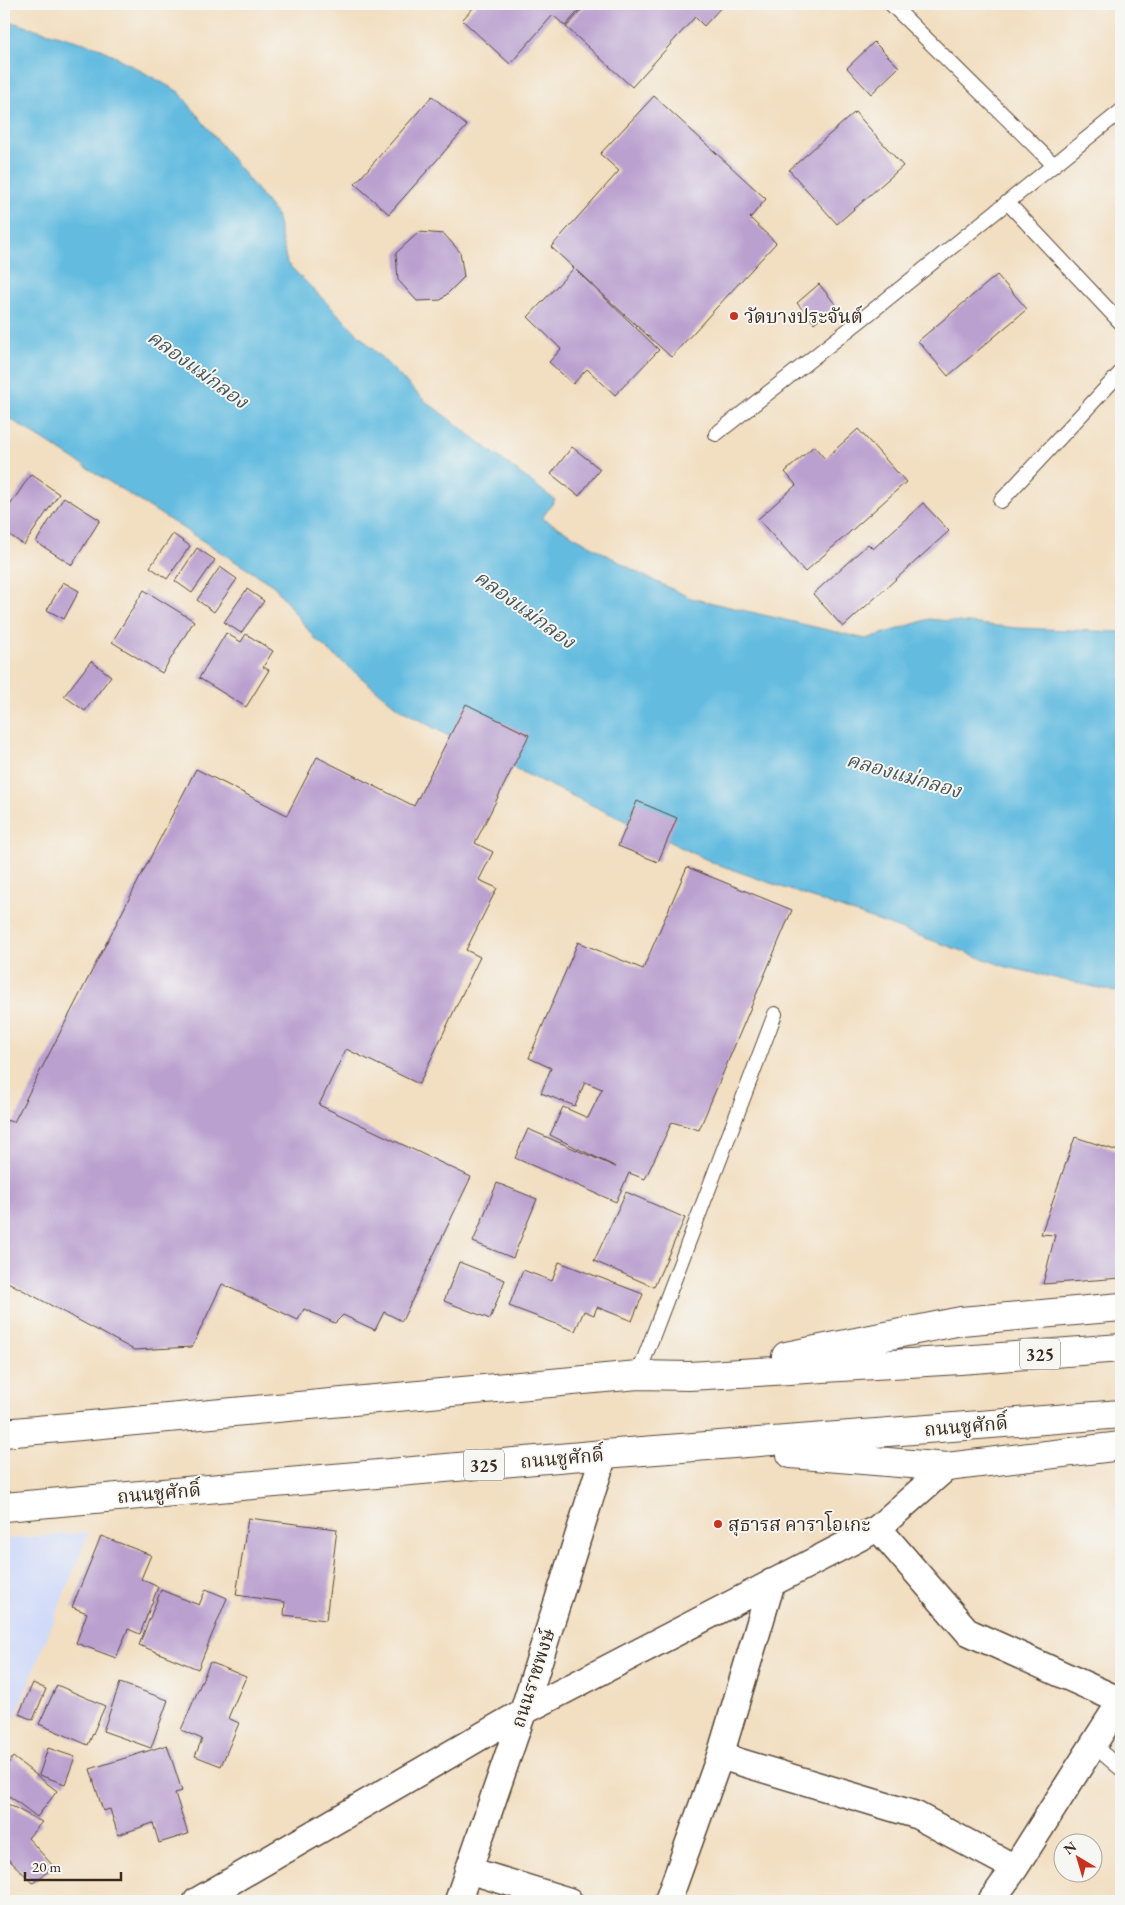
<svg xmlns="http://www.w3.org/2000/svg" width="1125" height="1905" viewBox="0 0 1125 1905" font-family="'EB Garamond','Noto Serif Thai',serif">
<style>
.built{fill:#d0daf9}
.water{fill:#63bce0;stroke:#4f737f}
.building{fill:#baa0cf}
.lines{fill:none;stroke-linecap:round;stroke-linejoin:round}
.service-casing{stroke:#564536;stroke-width:16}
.minor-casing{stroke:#564536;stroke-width:29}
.primary-casing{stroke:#564536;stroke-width:30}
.service{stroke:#fff;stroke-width:14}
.minor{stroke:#fff;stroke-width:26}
.primary{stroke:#fff;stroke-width:28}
.poi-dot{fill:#c8321e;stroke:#f6f6f2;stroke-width:2}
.labels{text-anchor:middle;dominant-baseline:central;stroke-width:4;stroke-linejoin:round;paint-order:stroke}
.shield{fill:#f6f6f2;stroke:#73675e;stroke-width:1}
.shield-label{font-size:18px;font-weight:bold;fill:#3b2a1e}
.poi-label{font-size:19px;fill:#3b2a1e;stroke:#f6f6f2;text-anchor:start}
.street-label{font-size:19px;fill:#3b2a1e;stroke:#f6f6f2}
.water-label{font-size:20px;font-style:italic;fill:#475658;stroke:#f6f6f2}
</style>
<rect width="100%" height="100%" fill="#f6f6f2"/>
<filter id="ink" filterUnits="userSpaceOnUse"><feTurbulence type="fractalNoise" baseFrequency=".02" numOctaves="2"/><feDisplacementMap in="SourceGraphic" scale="10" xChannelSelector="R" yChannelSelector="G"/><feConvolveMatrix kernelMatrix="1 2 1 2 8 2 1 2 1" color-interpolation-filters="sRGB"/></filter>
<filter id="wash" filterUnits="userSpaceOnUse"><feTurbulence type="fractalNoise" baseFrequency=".0096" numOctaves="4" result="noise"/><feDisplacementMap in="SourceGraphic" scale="20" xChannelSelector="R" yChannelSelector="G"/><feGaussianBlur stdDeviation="1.12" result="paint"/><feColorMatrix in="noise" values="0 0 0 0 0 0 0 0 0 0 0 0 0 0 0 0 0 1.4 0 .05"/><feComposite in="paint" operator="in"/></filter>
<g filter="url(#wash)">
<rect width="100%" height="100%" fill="#f2dec0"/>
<path class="built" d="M89 1532 4 1745V1539Z"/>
<path class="water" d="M4 20 98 47 179 92 276 214 287 263 424 400 555 500 542 518 644 576 691 598 866 639 929 619 1017 628 1121 632V993L1007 967 714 863 463 744 398 708 316 640 274 586 4 415Z"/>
<g id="blocks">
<path class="building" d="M477 4H585L565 26 553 15 510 64 462 20Z
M587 4H724L704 26 695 17 632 87 566 27Z
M874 42 899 67 871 94 847 68Z
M432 96 467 126 389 214 355 184Z
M654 96 766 199 750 218 776 243 671 357 576 270 659 350 615 395 587 369 573 384 549 362 561 349 528 317 574 268 551 247 619 171 600 154Z
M855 112 903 166 837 224 789 170Z
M419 232 444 234 460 252 464 277 441 300 417 301 398 280 396 253Z
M997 275 1027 309 948 376 918 341Z
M819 284 836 305 814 323 797 303Z
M858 429 906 482 805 572 758 519 796 485 785 472 814 446 825 459Z
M572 447 600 469 579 496 551 474Z
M31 474 59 494 24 545 4 531V514Z
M64 497 100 520 72 565 36 542Z
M923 503 949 531 843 627 813 594 868 544 873 549Z
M173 534 190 546 167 579 150 567Z
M197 548 215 560 192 593 175 581Z
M220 567 237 579 214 612 197 600Z
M63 582 79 591 64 619 47 610Z
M247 589 264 601 241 633 224 622Z
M144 590 194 621 162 673 112 642Z
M226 633 241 642 246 634 273 651 263 667 269 670 246 707 199 678Z
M91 661 111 676 85 711 64 696Z
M466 704 529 735 475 843 493 852 479 880 497 888 466 950 480 957 419 1084 346 1049 319 1105 471 1177 402 1321 384 1312 375 1330 343 1315 335 1323 304 1309 298 1320 222 1284 192 1347 134 1350 4 1280V1120L14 1122 196 769 287 815 317 757 414 806Z
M637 801 677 818 658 862 618 846Z
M687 867 792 910 699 1130 672 1122 645 1179 629 1173 616 1202 515 1158 528 1129 616 1167 550 1135 563 1107 588 1118 602 1089 585 1082 575 1106 541 1093 551 1068 529 1058 578 942 643 969Z
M1075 1137 1121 1152V1278L1043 1284 1055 1235 1041 1234Z
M497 1183 537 1199 513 1258 473 1242Z
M626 1192 685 1218 654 1287 594 1261Z
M459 1262 505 1280 490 1319 444 1301Z
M559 1262 643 1294 632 1321 597 1307 594 1315 584 1311 575 1331 509 1306 523 1270 552 1281Z
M248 1518 337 1529 326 1620 284 1615 285 1602 236 1595Z
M101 1536 151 1555 141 1579 158 1587 140 1634 128 1629 116 1658 76 1643 87 1613 72 1607Z
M206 1589 227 1598 198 1669 139 1645 161 1590 199 1605Z
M210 1662 246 1677 228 1718 239 1723 221 1766 195 1756 202 1739 181 1730Z
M33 1683 46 1689 33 1720 19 1714Z
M120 1683 168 1700 151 1748 103 1731Z
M57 1685 105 1706 88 1745 39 1724Z
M167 1745 182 1791 175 1793 188 1834 159 1843 153 1823 118 1835 110 1809 103 1811 90 1769Z
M48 1748 75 1757 65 1784 39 1775Z
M13 1757 57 1791 37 1817 4 1792V1769Z
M4 1802 42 1822 28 1838 54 1867 33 1883 4 1855Z"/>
</g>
</g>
<g filter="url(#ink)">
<use href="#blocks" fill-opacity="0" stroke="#564536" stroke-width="1"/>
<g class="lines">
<g class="service-casing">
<path id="service" d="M891 4 1054 165
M1008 203 1121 323
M716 434 871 312 1121 111
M1001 501 1121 372
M638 1375 775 1014
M1093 1745 1121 1769"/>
</g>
<g class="minor-casing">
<path id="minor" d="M878 1528 968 1632 1121 1701
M720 1756 916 1815 1015 1868
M468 1870 569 1901
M197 1901 523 1712 878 1528 947 1467
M458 1901 523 1712 604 1454
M668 1901 720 1756 772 1582
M991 1901 1015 1868 1121 1701"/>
</g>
<g class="primary-casing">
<path id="primary" d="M786 1356 961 1321 1121 1307
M4 1433 638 1375 689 1376 960 1360 1121 1348
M791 1454 947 1467 1121 1446
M4 1507 604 1454 1121 1414"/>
</g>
<use href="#service" class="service"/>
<use href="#minor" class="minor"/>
<use href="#primary" class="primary"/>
</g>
</g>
<g class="poi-dot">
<circle cx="734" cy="316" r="5"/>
<circle cx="718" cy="1524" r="5"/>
</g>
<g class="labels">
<g class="shield">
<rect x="1020" y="1338.5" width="40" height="31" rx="4"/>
<rect x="464" y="1449.5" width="40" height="31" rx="4"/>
</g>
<g class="shield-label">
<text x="1040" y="1354">325</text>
<text x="484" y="1465">325</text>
</g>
<g class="poi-label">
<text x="744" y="316">วัดบางประจันต์</text>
<text x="728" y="1524">สุธารส คาราโอเกะ</text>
</g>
<g class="street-label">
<text transform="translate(966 1426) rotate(-5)">ถนนชูศักดิ์</text>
<text transform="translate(562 1458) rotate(-5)">ถนนชูศักดิ์</text>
<text transform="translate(159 1493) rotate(-5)">ถนนชูศักดิ์</text>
<text transform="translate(533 1678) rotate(-72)">ถนนราชพงษ์</text>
</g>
<g class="water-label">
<text transform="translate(198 369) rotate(36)">คลองแม่กลอง</text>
<text transform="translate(525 609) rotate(36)">คลองแม่กลอง</text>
<text transform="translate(904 775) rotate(16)">คลองแม่กลอง</text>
</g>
</g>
<rect width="1125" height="1905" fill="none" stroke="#f6f6f2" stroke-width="20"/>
<g transform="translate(1078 1858) rotate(322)"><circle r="24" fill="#f6f6f2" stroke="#aba49d"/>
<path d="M0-4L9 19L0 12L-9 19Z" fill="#c8321e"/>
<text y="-8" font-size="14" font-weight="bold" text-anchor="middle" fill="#3b2a1e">N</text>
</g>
<path d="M25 1872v8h96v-8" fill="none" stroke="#3b2a1e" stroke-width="2.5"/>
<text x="32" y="1872" font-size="15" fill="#3b2a1e" stroke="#f6f6f2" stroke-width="4" paint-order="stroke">20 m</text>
</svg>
